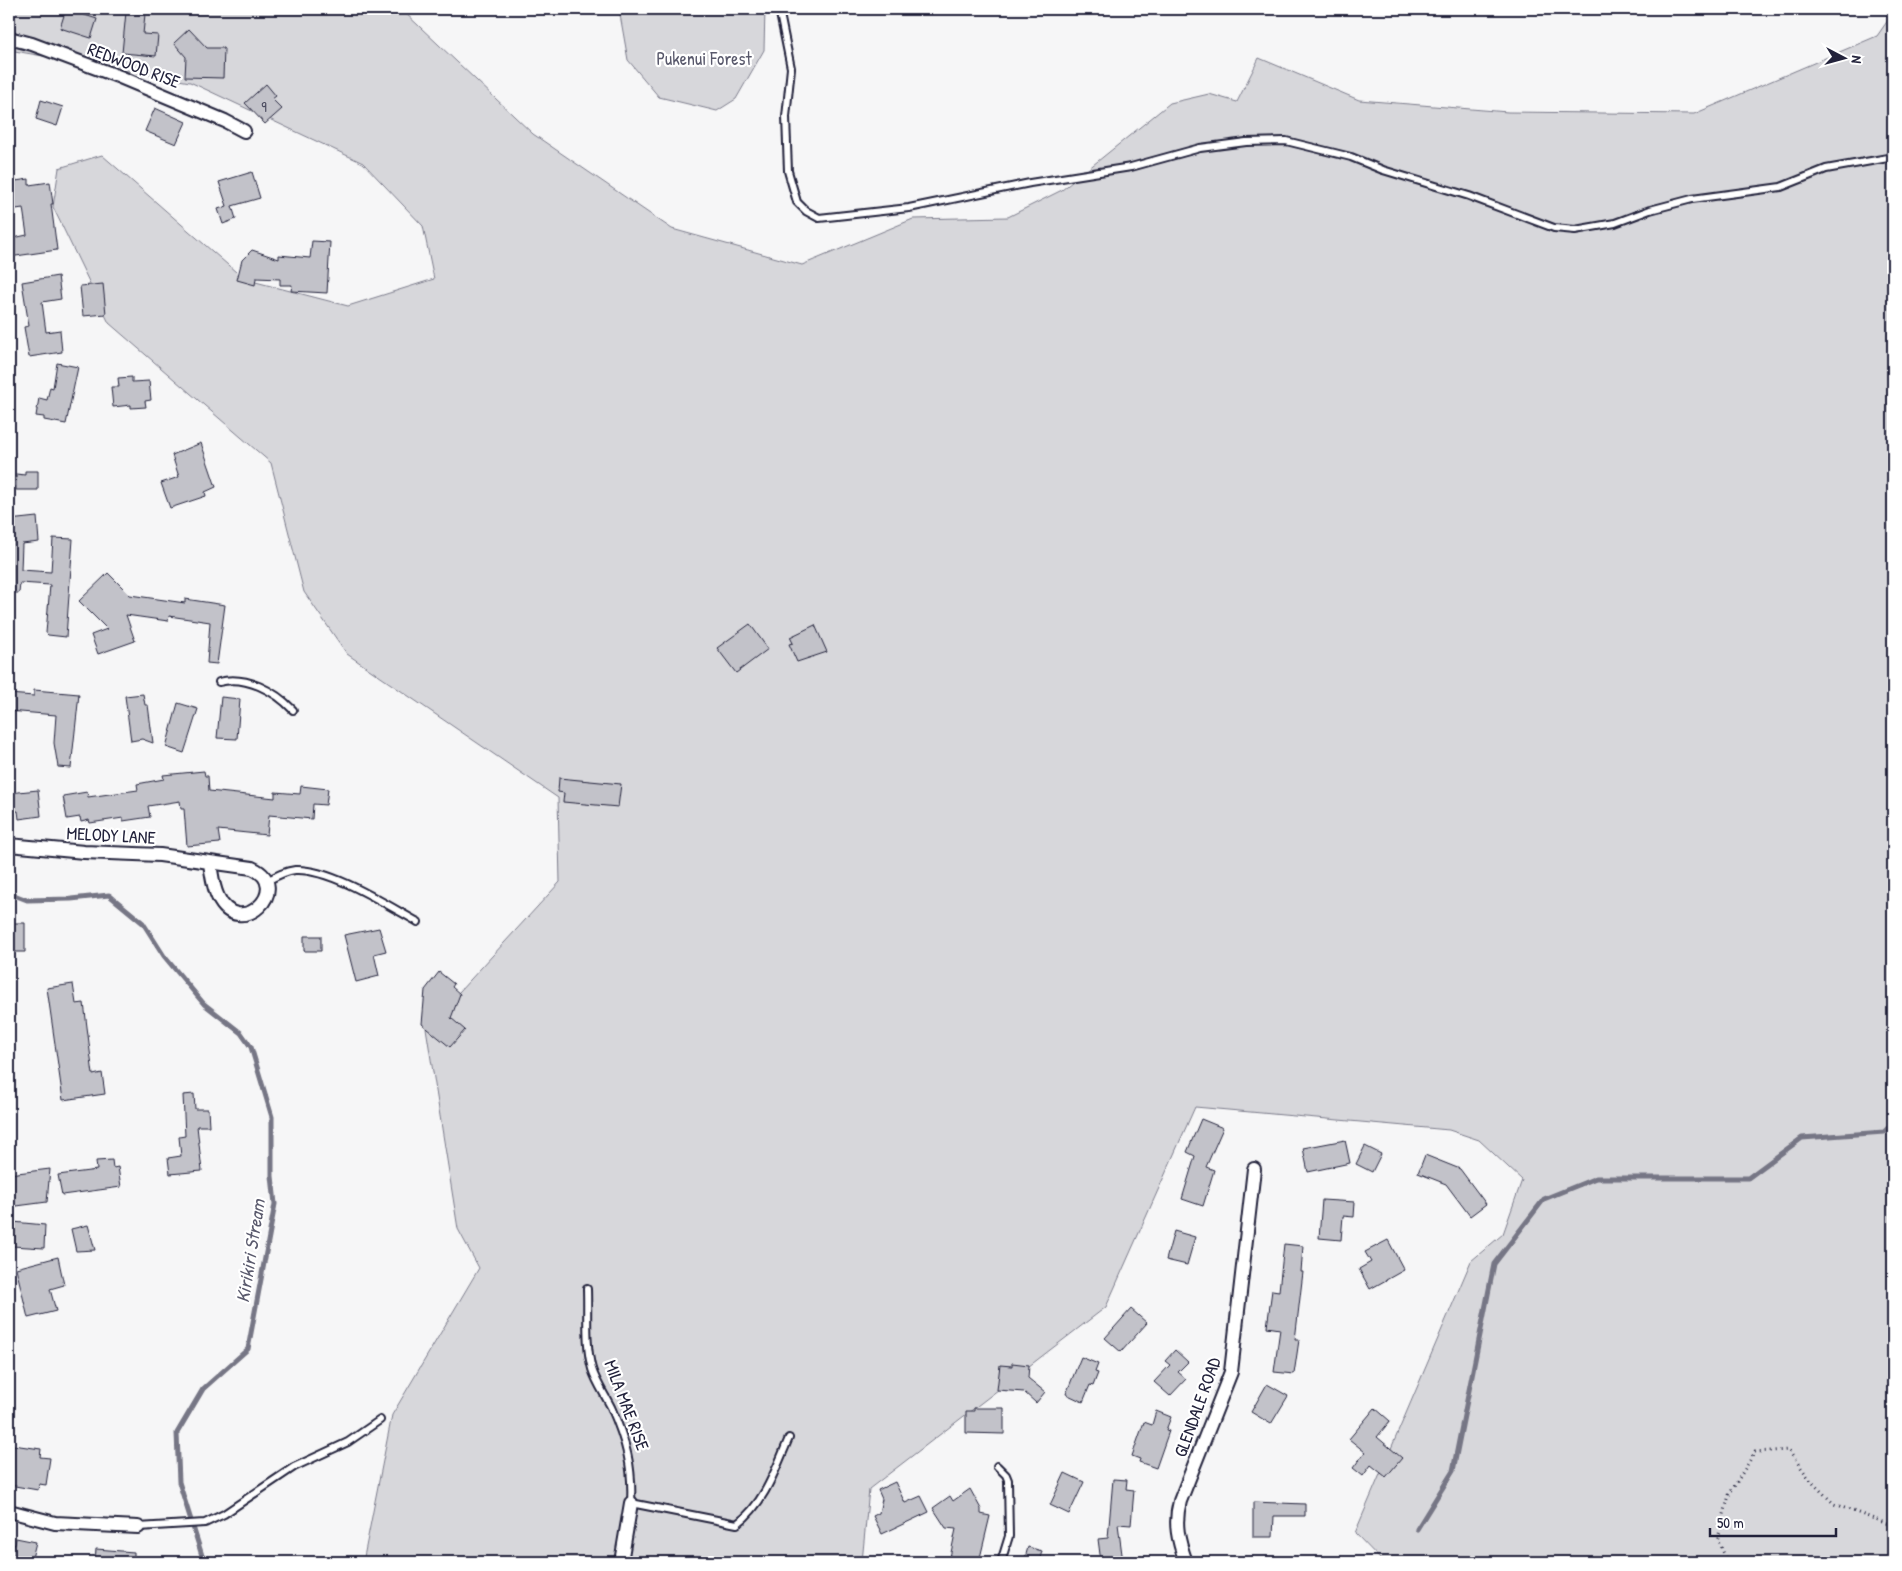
<svg xmlns="http://www.w3.org/2000/svg" width="1902" height="1571" viewBox="0 0 1902 1571" font-family="'Patrick Hand',sans-serif">
<style>
.green{fill:#d7d7db;stroke:#7c7c8b}
.lines{fill:none;stroke-linecap:round;stroke-linejoin:round}
.stream{stroke:#767685;stroke-width:5}
.building{fill:#c2c2c9;stroke:#22223b}
.service-casing{stroke:#22223b;stroke-width:10}
.minor-casing{stroke:#22223b;stroke-width:16}
.path{stroke:#22223b;stroke-width:3;stroke-dasharray:1 4;stroke-linecap:butt}
.service{stroke:#fff;stroke-width:6}
.minor{stroke:#fff;stroke-width:12}
.labels{text-anchor:middle;dominant-baseline:central;stroke-width:4.5;stroke-linejoin:round;paint-order:stroke}
.number-label{font-size:15px;fill:#4a4a5e}
.park-label{font-size:18px;fill:#58586b;stroke:#fff}
.street-label{font-size:18px;fill:#22223b;stroke:#fff}
.water-label{font-size:19px;font-style:italic;fill:#5a5a6d;stroke:#fff}
</style>
<rect width="100%" height="100%" fill="#f6f6f7"/>
<filter id="ink" filterUnits="userSpaceOnUse"><feTurbulence type="fractalNoise" baseFrequency=".02" numOctaves="2"/><feDisplacementMap in="SourceGraphic" scale="10" xChannelSelector="R" yChannelSelector="G"/><feConvolveMatrix kernelMatrix="1 2 1 2 8 2 1 2 1" color-interpolation-filters="sRGB"/></filter>
<g filter="url(#ink)">
<path class="green" d="M9 9H401L533 134 672 229 802 265 913 219 1008 217 1062 190 1170 103 1209 94 1237 102 1259 58 1359 100 1508 112 1694 114 1877 36 1893 13V1562H1383L1355 1533 1471 1261 1503 1234 1522 1180 1479 1140 1449 1130 1195 1107 1106 1307 869 1489 862 1562H363L392 1415 479 1268 458 1229 426 1028 560 882 558 798 347 654 304 592 271 463 109 323 53 207 59 168 102 155 244 279 348 306 434 279 423 226 363 163 190 82 9 50Z
M619 9H765L764 50 736 99 717 111 659 97 628 60Z"/>
<g class="lines">
<path class="stream" d="M9 893 27 900 71 899 109 895 143 923 164 956 204 1004 241 1033 251 1047 272 1117V1176L275 1204 248 1349 203 1389 177 1433 179 1482 204 1562
M1417 1529 1453 1471 1494 1264 1544 1199 1596 1178H1748L1802 1138 1884 1132 1893 1123"/>
</g>
<path class="building" d="M66 9 97 19 91 38 60 28Z
M126 12 145 14 143 34 158 35 156 56 122 53Z
M189 29 207 48H224L223 78 185 77 186 57 174 43Z
M266 84 276 96 272 99 282 109 265 124 245 103Z
M41 100 63 107 57 126 36 119Z
M155 108 186 122 176 144 145 131Z
M252 172 260 198 232 206 236 219 223 224 218 209 227 206 219 182Z
M29 179V185L50 182 53 204H51L57 250 9 257V239L27 235 23 208 9 210V182Z
M312 241 330 242 327 293 291 291 292 285H280V279L256 278 255 285 237 280 242 260 252 250 279 259V255L310 258Z
M58 276 61 299 42 302 46 332 60 330 62 352 29 357 24 327 29 326 22 282Z
M103 284 106 314 83 316 80 286Z
M57 363 78 367 66 424 44 420V417L36 416 39 398 47 400 50 387 53 388Z
M132 377V382L149 381 151 400 145 401 146 407 131 408V405L113 407 111 387H119L118 378Z
M201 443 216 487 205 492 206 496 170 508 161 483 179 477 172 455Z
M25 471H38V490H16V474L25 475Z
M37 517 39 542 22 544 21 570 51 572 53 538 73 539 66 637 48 635 46 633 50 585 20 583 19 593H9V520Z
M108 573 130 595 185 603V599L225 605 217 664 207 663 210 622 169 616 168 621 126 615 135 641 98 654 91 635 107 629 79 601Z
M750 624 768 649 736 673 717 648Z
M815 625 827 652 797 662 789 644 793 643 790 637Z
M34 690 79 694 71 768 58 767 54 743 56 715 9 711V694L34 696Z
M143 694 145 705H148L153 743 142 739 131 741 125 696Z
M221 697 240 699 237 739 217 738Z
M178 703 198 709 184 753 166 747Z
M204 771 205 776H208L209 791 275 798V792L300 794 301 786 328 789 326 805 313 804 312 819 269 815 267 835 218 830 220 843 187 846 184 809H181L180 801 148 806 150 817 123 821V818L90 823 89 820 81 822 80 817 67 819 63 796 87 792 88 797 138 790 137 784 164 779 163 775Z
M559 778 621 784 618 807 563 802 564 793 558 792Z
M38 790 41 816 19 819 18 811 9 812V793Z
M9 923H25V952H9Z
M379 928 386 951 374 954 379 976 356 982 344 935Z
M304 936H321V951H304Z
M439 972 454 984 452 987 460 994 451 1018 465 1030 450 1047 422 1024 425 990Z
M73 984 76 1004 84 1003 93 1075 102 1073 105 1094 63 1100 47 988Z
M194 1094 195 1109H208L209 1126H197L202 1171 170 1174 168 1158 181 1156 179 1137 185 1136 183 1095Z
M1201 1119 1223 1128 1206 1167 1214 1170 1203 1206 1182 1199 1195 1156 1187 1152Z
M1345 1140 1350 1163 1308 1172 1303 1148Z
M1365 1146 1381 1154 1372 1172 1356 1164Z
M1425 1155 1460 1169 1486 1204 1470 1216 1446 1184 1418 1173Z
M112 1160 113 1168 118 1167 121 1187 62 1195 58 1175 97 1170 96 1161Z
M50 1169 47 1202 9 1207V1174Z
M1322 1200 1355 1202 1354 1217 1343 1216 1341 1240 1319 1238Z
M13 1222 45 1225 44 1248 12 1246Z
M88 1225 95 1250 76 1251 71 1229Z
M1174 1231 1195 1237 1187 1265 1166 1260Z
M1388 1240 1404 1270 1370 1289 1359 1269 1371 1262 1365 1252Z
M1284 1244 1303 1246 1301 1272H1303L1295 1340H1299L1294 1374 1274 1372 1280 1329 1267 1327 1272 1290 1279 1291Z
M58 1257 64 1285 50 1289 56 1311 28 1318 16 1268Z
M1131 1309 1147 1323 1121 1352 1105 1338Z
M1175 1350 1188 1362 1178 1372 1186 1379 1170 1396 1154 1382 1170 1365 1165 1361Z
M1081 1357 1098 1364 1095 1372 1098 1373 1093 1386 1090 1385 1083 1402 1066 1394Z
M1012 1363 1029 1365 1028 1378 1045 1392 1036 1403 1024 1392 997 1390 1000 1365 1012 1366Z
M1267 1384 1288 1396 1271 1424 1251 1412Z
M974 1408H1004V1434L966 1433V1411H974Z
M1375 1408 1390 1421 1377 1437 1402 1458 1386 1477 1371 1465 1363 1476 1353 1468 1365 1452 1349 1439Z
M1156 1411 1171 1417 1166 1430 1169 1431 1156 1468 1139 1462 1140 1459 1132 1456 1144 1422 1152 1425Z
M13 1445 41 1449 40 1457 50 1458 46 1485 39 1484 38 1490 9 1485Z
M1065 1473 1084 1482 1069 1514 1050 1505Z
M1113 1479 1127 1480 1126 1489 1134 1490 1131 1525 1118 1524 1123 1562H1101L1098 1539 1108 1538Z
M895 1482 905 1503 921 1496 929 1512 882 1534 873 1516 879 1513 882 1499 878 1490Z
M970 1489 981 1509V1514L990 1516 979 1562H949L956 1529 946 1528 933 1508 950 1496 953 1501Z
M1253 1502 1305 1504V1516H1274L1273 1537H1253Z
M16 1538 36 1542 31 1562H9V1544L15 1545Z
M1028 1547 1042 1551 1039 1562H1024Z
M96 1549 134 1552V1562H95Z"/>
<g class="lines">
<g class="service-casing">
<path id="service" d="M779 9 791 68 786 117 788 171 797 202 806 211 819 218 909 208 1030 183 1131 167 1200 148 1246 142 1286 141 1351 157 1383 170 1469 196 1554 228 1575 230 1615 223 1650 210 1692 199 1781 187 1826 169 1888 158 1893 153
M219 682C246 675 275 691 293 710
M267 881C276 876 285 871 295 870 330 868 387 905 418 922
M587 1289C588 1315 585 1344 592 1369 596 1382 605 1395 611 1407 626 1441 633 1467 631 1503L737 1524C765 1503 776 1468 789 1438
M997 1466 1006 1475 1008 1480 1009 1536 1001 1562
M138 1527 205 1523 224 1514 294 1467 348 1442 380 1420"/>
</g>
<g class="minor-casing">
<path id="minor" d="M9 38 32 44 120 77 225 121 244 131
M9 845 84 852 160 855 252 868C295 887 239 942 218 897 213 887 212 875 210 864
M9 1511 55 1523 138 1527
M621 1562 631 1503
M1186 1562C1178 1540 1174 1523 1180 1501L1231 1372 1254 1169"/>
</g>
<path class="path" d="M1727 1562 1718 1538 1729 1495 1755 1452 1788 1450 1811 1481 1834 1504 1893 1526"/>
<use href="#service" class="service"/>
<use href="#minor" class="minor"/>
</g>
</g>
<g class="labels">
<g class="number-label">
<text x="264" y="106">9</text>
</g>
<g class="park-label">
<text x="704" y="58">Pukenui Forest</text>
</g>
<g class="street-label">
<text transform="translate(134 65) rotate(21)">REDWOOD RISE</text>
<text transform="translate(111 835) rotate(3)">MELODY LANE</text>
<text transform="translate(627 1405) rotate(69)">MILA MAE RISE</text>
<text transform="translate(1197 1407) rotate(-70)">GLENDALE ROAD</text>
</g>
<g class="water-label">
<text transform="translate(250 1251) rotate(-81)">Kirikiri Stream</text>
</g>
</g>
<rect width="1902" height="1571" fill="none" stroke="#fff" stroke-width="30"/>
<rect x="15" y="15" width="1872" height="1541" fill="none" stroke="#22223b" stroke-width="2" filter="url(#ink)"/>
<g transform="translate(1844 58) rotate(96)" stroke="#ffffff" stroke-width="4" paint-order="stroke">
<path d="M0-4L9 19L0 12L-9 19Z" fill="#22223b"/>
<text y="-8" font-size="14" font-weight="bold" text-anchor="middle" fill="#22223b">N</text>
</g>
<path d="M1710 1528v8h126v-8" fill="none" stroke="#22223b" stroke-width="2.5"/>
<text x="1717" y="1528" font-size="15" fill="#22223b" stroke="#ffffff" stroke-width="4" paint-order="stroke">50 m</text>
</svg>
